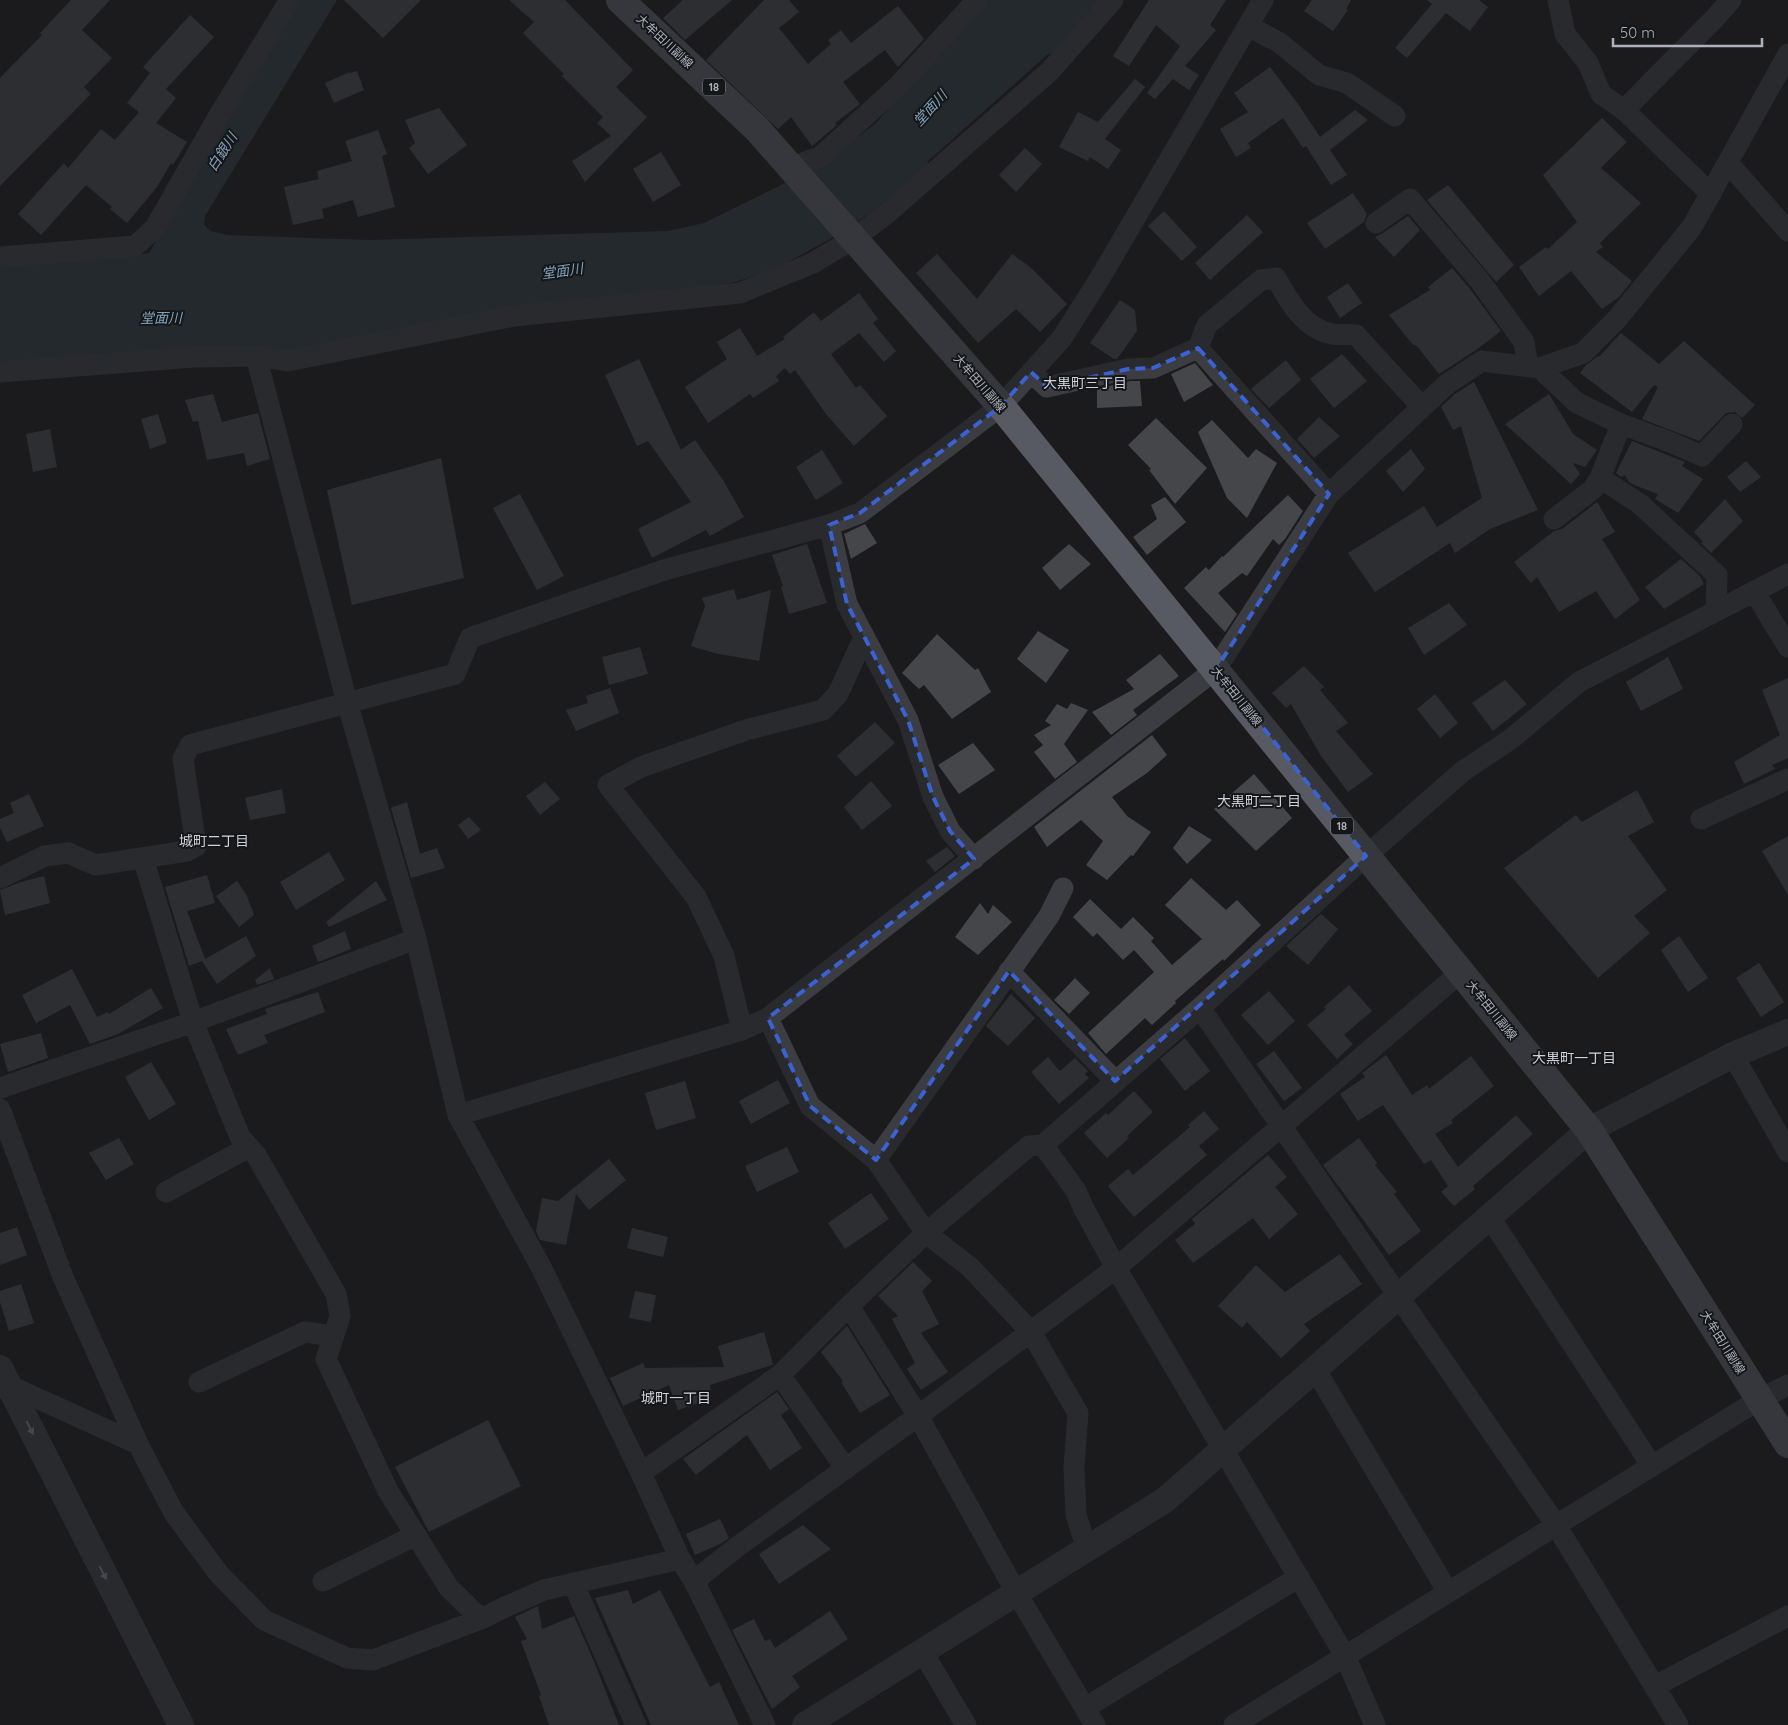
<svg xmlns="http://www.w3.org/2000/svg" width="1788" height="1725" viewBox="0 0 1788 1725" font-family="Quicksand,'Noto Sans JP',sans-serif">
<style>
.water{fill:#2f3b43}
.building{fill:#44464a}
.lines{fill:none;stroke-linecap:round;stroke-linejoin:round}
.minor{stroke:#3b3d43;stroke-width:21}
.tertiary{stroke:#3b3d43;stroke-width:26}
.primary{stroke:#575a62;stroke-width:28}
.oneway{fill:#797d86}
.marked{fill:none;stroke:#3a62d3;stroke-width:4;stroke-dasharray:10 6;stroke-linejoin:round}
.labels{text-anchor:middle;dominant-baseline:central;stroke-width:4;stroke-linejoin:round;paint-order:stroke}
.shield{fill:#151618;stroke:#7f838c;stroke-width:1}
.shield-label{font-size:11px;font-weight:bold;fill:#acb2bd}
.street-label{font-size:12px;fill:#acb2bd;stroke:#151618}
.water-label{font-size:14px;font-style:italic;fill:#82a2ba;stroke:#151618}
.neighbourhood-label{font-size:14px;fill:#ced1d9;stroke:#151618}
</style>
<rect width="100%" height="100%" fill="#1b1b1d"/>
<path class="water" d="M298 0H337L205 216 204 225 211 231 227 235 370 240 668 231 704 223 822 165 876 123 964 25 984 0H1103L1054 55 1048 54 928 161 927 167 870 213 830 239 773 270 735 282 283 354 0 363V263L144 254 149 253Z"/>
<path class="building" d="M71 0H110L82 30 112 58 84 87 91 94 0 186V78L42 35 40 33Z
M344 0H421L383 38Z
M509 0H565L633 70 616 87 647 117 585 182 572 161 611 136 597 123 603 117 562 76 564 74 523 33 534 22Z
M683 0H732L685 40 663 18Z
M764 0H789L799 12 779 28 808 64 831 44 828 40 841 30 851 43 898 6 924 39 898 67 885 50 843 82 860 104 835 123 837 125 812 146 791 117 778 129 706 60Z
M1149 0H1226L1210 25 1216 30 1185 66 1199 75 1189 90 1173 79 1155 99 1147 93 1180 46 1156 25 1129 66 1113 56Z
M1312 0H1351L1346 9 1348 10 1333 31 1304 11Z
M1427 0H1479L1488 7 1470 31 1446 13 1407 58 1395 48 1432 4Z
M190 15 214 37 166 89 176 98 156 123 187 142 173 165 171 163 157 187 127 223 110 209 112 207 86 185 41 235 18 214 64 163 68 168 101 129 115 140 139 112 127 103 150 73 143 67Z
M1270 67 1298 104 1320 137 1355 110 1368 120 1330 150 1347 175 1331 185 1306 146 1303 148 1283 118 1248 143 1251 148 1236 157 1220 129 1248 112 1234 93Z
M357 71 364 90 334 103 325 83 350 72V73Z
M1135 79 1145 87 1105 139 1121 150 1108 169 1090 157 1088 161 1059 147 1078 112 1098 122Z
M439 108 467 145 428 174 409 148 415 143 405 120Z
M1602 118 1627 142 1601 168 1641 203 1600 243 1603 247 1596 252 1632 281 1619 297 1602 309 1571 271 1539 296 1519 267 1546 247 1548 249 1577 222 1543 175Z
M378 130 387 154 382 156 395 207 358 217 353 200 322 209 324 218 293 225 284 187 319 179 317 171 352 161 345 141Z
M1025 148 1042 164 1016 192 999 175Z
M661 152 681 185 653 202 633 169Z
M1448 185 1514 265 1496 282 1427 200Z
M1353 193 1367 214 1364 222 1325 249 1307 223Z
M1164 211 1197 247 1182 261 1148 226Z
M1247 215 1263 232 1210 280 1195 263Z
M1408 216 1420 230 1394 257 1375 237 1383 233Z
M937 254 977 299 1012 254 1030 267 1067 304 1040 332 1016 309 978 343 916 273Z
M1452 268 1470 289 1501 331 1476 350 1439 374 1416 345 1414 346 1389 315 1430 290 1428 287Z
M1348 283 1362 303 1340 318 1327 297Z
M859 293 878 319 873 323 896 351 884 362 859 333 831 354 856 388 860 385 887 416 854 446 826 414 795 370 790 374 785 368 776 376 779 381 753 398 750 394 708 423 685 387 727 359 717 342 740 328 757 356 785 339 783 337 814 312 821 321Z
M1120 300 1135 310 1137 331 1117 359H1114L1090 343Z
M1621 333 1659 364 1684 341 1755 405 1742 418 1735 412 1726 413 1699 441 1642 419 1658 387 1654 385 1632 412 1580 373 1586 365 1598 356 1599 357Z
M1342 354 1367 381 1334 408 1310 379Z
M639 359 681 450 695 440 723 480 744 517 710 536 706 530 652 558 638 529 691 502 648 441 637 446 605 375Z
M1286 360 1301 380 1269 408 1251 389Z
M1195 363 1213 385 1184 402 1171 374Z
M1130 381H1140L1142 406 1097 408V389Z
M1474 382 1538 510 1490 529 1455 553 1450 543 1375 592 1348 553 1424 506 1437 527 1482 498 1461 426 1453 430 1441 407 1455 394Z
M213 394 222 422 258 413 270 459 247 466 244 453 207 460 198 421 193 422 185 400Z
M1549 394 1573 434 1597 450 1585 467 1573 463 1580 474 1571 484 1505 424Z
M158 414 167 443 150 449 141 419Z
M1319 417 1340 436 1314 458 1297 439Z
M1156 418 1207 468 1175 504 1149 470 1151 469 1128 445Z
M1212 420 1248 458 1256 449 1277 463 1247 518 1227 498 1198 432Z
M50 429 57 467 33 472 26 434Z
M1632 441 1685 462 1682 466 1703 479 1678 513 1655 499 1658 494 1634 485 1629 482 1625 475 1621 477 1616 473Z
M1411 449 1425 469 1403 492 1386 471Z
M822 450 843 483 816 500 796 467Z
M441 458 464 578 352 605 327 490Z
M1746 461 1761 477 1740 492 1727 477Z
M520 494 564 576 537 590 493 508Z
M1288 495 1303 511 1285 539 1279 545 1273 539 1247 576 1242 573 1218 593 1237 614 1225 632 1184 588 1206 567 1209 570 1222 556 1223 557Z
M1165 497 1186 522 1147 555 1133 537 1157 519 1151 505Z
M1725 499 1743 521 1711 553 1701 543 1703 542 1694 532Z
M1597 502 1615 532 1602 539 1640 600 1615 619 1596 591 1559 612 1537 577 1531 583 1514 562 1554 531 1562 529Z
M865 524 877 543 851 559 844 534Z
M807 544 827 603 789 614 781 587 783 586 772 555Z
M1069 544 1091 564 1060 590 1042 568Z
M1681 559 1700 576 1704 584 1664 609 1645 587Z
M734 589 737 600 771 590 759 661 714 653 691 646 705 606 702 598Z
M1449 603 1467 625 1424 655 1408 628Z
M1038 631 1069 650 1046 683 1017 659Z
M937 634 975 670 978 668 991 692 952 719 924 685 919 689 902 673Z
M640 647 648 674 609 685 602 657Z
M1160 654 1179 676 1133 710 1137 715 1111 735 1092 712 1134 689 1126 680Z
M1668 657 1683 689 1641 711 1626 682Z
M1304 666 1324 687 1320 690 1348 723 1336 731 1373 774 1348 792 1321 756 1291 704 1286 708 1272 693Z
M1788 678V758L1772 765 1775 769 1744 784 1734 762 1780 735 1762 690Z
M1505 680 1527 704 1493 731 1472 703Z
M610 688 619 713 576 731 566 710 588 703 586 696Z
M1435 694 1458 723 1440 738 1417 709Z
M1071 703 1088 710 1064 744 1077 762 1055 779 1034 752 1043 745 1034 735 1051 725 1045 721 1057 704 1067 709Z
M875 722 895 743 856 777 837 756Z
M1152 735 1167 755 1147 773 1112 797 1127 816 1151 832 1133 856 1131 855 1107 880 1086 865 1103 841 1081 820 1047 847 1034 827Z
M973 743 995 770 959 794 938 765Z
M1254 774 1292 818 1256 851 1214 809Z
M871 781 892 806 862 830 844 807Z
M545 782 560 799 540 815 526 796Z
M282 789 286 813 250 820 245 798Z
M1637 790 1654 822 1628 836 1667 890 1634 916 1650 933 1598 978 1504 868 1576 815 1582 822Z
M29 794 44 826 7 842 0 828V819L14 813 10 803Z
M407 802 420 854 437 848 445 868 411 878 391 808Z
M469 817 481 830 468 839 458 825Z
M1189 826 1212 840 1187 864 1173 848Z
M1788 836V895L1762 851Z
M947 847 955 856 935 872 926 861Z
M329 852 345 880 296 910 280 882Z
M207 875 215 903 187 911 205 959 246 936 256 956 217 984 202 961 189 966 165 887Z
M44 876 50 903 5 915 0 890 21 882Z
M1191 878 1226 910 1237 900 1261 925 1224 961 1223 959 1175 1001 1176 1003 1152 1025 1145 1018 1106 1054 1088 1033 1154 972 1134 950 1123 960 1097 933 1093 937 1073 917 1090 899 1121 929 1133 917 1154 938 1151 941 1172 965 1202 939 1165 905Z
M237 881 247 896 254 915 239 927 216 896Z
M376 881 387 900 329 927 326 922Z
M980 903 988 914 993 905 1012 922 978 955 955 937Z
M1321 914 1338 929 1308 965 1286 946Z
M345 931 351 949 318 962 312 946Z
M1679 936 1708 978 1688 992 1661 950Z
M1759 963 1784 1002 1761 1017 1736 978Z
M270 968 274 979 257 985 255 980Z
M72 969 97 1017 108 1012 109 1014 151 988 163 1008 118 1034 90 1044 70 1005 36 1023 22 995Z
M1075 978 1090 993 1069 1014 1054 1000Z
M1349 985 1372 1011 1344 1035 1353 1044 1337 1059 1307 1025 1326 1009 1324 1007Z
M1269 991 1295 1021 1268 1045 1241 1015Z
M318 992 325 1012 264 1035 268 1043 238 1055 226 1029 267 1014 265 1009Z
M1011 994 1035 1018 1008 1046 986 1026Z
M41 1033 48 1058 8 1072 0 1044Z
M1185 1038 1210 1071 1185 1091 1160 1059Z
M1274 1051 1302 1088 1284 1101 1256 1064Z
M1386 1055 1412 1095 1427 1085 1429 1089 1471 1056 1494 1086 1451 1120 1453 1123 1435 1134 1458 1167 1516 1115 1533 1134 1473 1186 1475 1189 1454 1206 1441 1192 1448 1186 1431 1160 1424 1164 1383 1105 1358 1121 1340 1094 1365 1077 1362 1073Z
M1048 1057 1060 1071 1075 1058 1088 1071 1085 1074 1089 1078 1059 1104 1031 1072Z
M151 1062 176 1104 149 1120 125 1077Z
M778 1080 790 1103 751 1124 739 1101Z
M685 1081 696 1118 656 1130 645 1093Z
M1134 1091 1153 1112 1127 1136 1129 1138 1107 1158 1084 1133 1106 1113 1108 1115Z
M1204 1111 1219 1129 1199 1146 1207 1155 1134 1217 1108 1186 1128 1169 1133 1175 1190 1127 1188 1125Z
M119 1138 134 1164 106 1180 89 1153Z
M1359 1138 1377 1163 1375 1165 1397 1192 1394 1194 1421 1231 1389 1255 1323 1165Z
M787 1147 799 1172 757 1192 745 1166Z
M1268 1155 1287 1177 1275 1187 1298 1214 1269 1239 1253 1218 1193 1263 1175 1240 1195 1224 1192 1219Z
M609 1159 626 1180 589 1210 576 1194 566 1245 540 1240 536 1231 542 1198 558 1201Z
M871 1193 889 1219 845 1249 828 1223Z
M17 1227 27 1255 0 1265V1233Z
M632 1228 668 1237 663 1257 627 1248Z
M1340 1254 1362 1284 1304 1324 1310 1331 1281 1358 1247 1322 1242 1328 1218 1306 1256 1265 1285 1292Z
M913 1262 932 1281 922 1291 939 1324 921 1333 948 1372 921 1390 907 1369 915 1363 892 1319 898 1316 878 1296Z
M21 1284 34 1323 9 1331 0 1302V1291Z
M635 1291 656 1295 651 1322 629 1318Z
M847 1326 890 1395 860 1413 841 1382 843 1381 821 1352Z
M764 1332 773 1364 772 1365 710 1385 711 1399 678 1410 669 1385 623 1406 610 1378 643 1363 645 1368 724 1367 718 1346Z
M777 1392 789 1409 781 1415 802 1448 770 1470 747 1435 696 1475 683 1459Z
M488 1420 521 1486 429 1532 395 1467Z
M720 1519 729 1538 722 1543 695 1555 686 1534Z
M803 1525 831 1549 779 1584 759 1554Z
M628 1590 633 1604 660 1590 710 1687 719 1682 739 1725H651L595 1598Z
M538 1606 542 1629 574 1616 595 1664 619 1725H549L539 1696 541 1695 521 1641 527 1639 515 1617Z
M830 1611 848 1639 792 1676 800 1687 772 1709 732 1630 754 1619 765 1641 770 1639 775 1648Z"/>
<g class="lines">
<path class="minor" d="M1558 0 1565 34 1588 63 1601 94 1624 110 1711 194
M1248 26 1280 43 1319 75 1347 83 1395 116
M1624 110 1714 19 1731 0
M1728 163 1788 231
M792 167 820 157 896 88 977 0
M1376 223 1410 199 1480 281 1524 342 1528 366
M0 257 135 246 155 228 218 117 290 0
M1198 348 1329 494
M256 356 347 702 416 939 458 1115 541 1267 641 1473 680 1559 694 1581 765 1725
M1540 368 1577 403 1621 424 1670 442 1702 456 1732 424
M0 372 194 357 256 356 288 361 514 316 740 293 813 263 853 239 885 215 1049 72 1113 0
M1031 372 1047 387 1128 369 1153 368 1198 348 1207 325 1261 280 1276 278C1289 301 1304 329 1332 334 1340 335 1348 334 1356 335L1422 407
M1600 478 1640 504 1717 575 1716 610
M1554 519 1593 489 1600 478 1621 424
M829 525 847 604 908 720 933 797 950 831 974 859
M1754 591 1788 647
M1701 819 1788 779
M143 858 193 1022 240 1137 256 1155 336 1294 340 1316 326 1359 388 1491 449 1588 481 1619
M0 878 45 856 68 853 96 865 187 851 196 846 183 759 190 745 455 674 470 638 664 570 829 525 860 513 1001 406 1062 338 1100 278 1263 0
M1009 971 1115 1081
M1200 1008 1556 1525 1678 1725
M768 1018 810 1106 876 1160 926 1233 970 1267 1031 1332 1078 1413 1074 1467 1076 1515 1087 1549
M742 1030 724 956 696 897 608 785 641 767 746 730 823 710 838 694 864 637
M1733 1055 1788 1152
M0 1088 193 1022 416 939
M0 1109 63 1277 138 1444 174 1513 219 1574 264 1620 347 1658 373 1660 481 1619 505 1607 544 1590 680 1559
M458 1115 742 1030 768 1018 1216 669 1329 494 1447 384 1482 361 1540 368 1583 353 1617 319 1692 227 1788 54
M1043 1145 1076 1191 1083 1207 1116 1268 1345 1656 1375 1725
M876 1160 1049 916 1063 888
M166 1192 249 1147
M1489 1216 1652 1466
M849 1306 918 1416 1016 1592 1095 1725
M1315 1369 1448 1592
M780 1375 846 1469
M199 1382 305 1332 333 1336
M2 1388 8 1385 138 1444
M641 1473 780 1375 849 1306 926 1233 1029 1146 1043 1145 1200 1008 1366 856 1463 771 1511 739 1579 682 1788 574
M323 1581 416 1535
M694 1581 737 1547 918 1416 1116 1268 1461 972
M573 1583 636 1725
M922 1651 966 1725
M1655 1686 1788 1616
M1085 1708 1299 1577
M1234 1725 1760 1399 1788 1385"/>
<path class="tertiary" d="M0 1368 181 1725
M805 1725 1165 1500 1589 1130 1733 1055 1788 1032"/>
<path class="primary" d="M620 0 757 129 1001 406 1589 1130 1788 1444"/>
</g>
<defs><path id="oneway-solid" d="M-6-.8H1V-3.2L6.5 0L1 3.2V.8H-6Z" transform="scale(1.25)"/></defs>
<g class="oneway">
<use href="#oneway-solid" transform="translate(30 1428) rotate(63)"/>
<use href="#oneway-solid" transform="translate(103 1573) rotate(63)"/>
</g>
<path d="M0 0H1788V1725H0ZM1198 348 1329 494 1216 669 1366 856 1115 1081 1009 971 876 1160 810 1106 768 1018 974 859 950 831 933 797 908 720 847 604 829 525 860 513 1001 406 1031 372 1047 387 1128 369 1153 368Z" fill="#1b1b1d" fill-opacity=".55" fill-rule="evenodd"/>
<path class="marked" d="M1198 348 1329 494 1216 669 1366 856 1115 1081 1009 971 876 1160 810 1106 768 1018 974 859 950 831 933 797 908 720 847 604 829 525 860 513 1001 406 1031 372 1047 387 1128 369 1153 368Z"/>
<g class="labels">
<g class="shield">
<rect x="703" y="78.5" width="22" height="17" rx="4"/>
<rect x="1331" y="817.5" width="22" height="17" rx="4"/>
</g>
<g class="shield-label">
<text x="714" y="87">18</text>
<text x="1342" y="826">18</text>
</g>
<g class="street-label">
<text transform="translate(665 41) rotate(43)">大牟田川副線</text>
<text transform="translate(980 383) rotate(49)">大牟田川副線</text>
<text transform="translate(1237 696) rotate(51)">大牟田川副線</text>
<text transform="translate(1492 1010) rotate(51)">大牟田川副線</text>
<text transform="translate(1723 1342) rotate(58)">大牟田川副線</text>
</g>
<g class="water-label">
<text transform="translate(930 108) rotate(-48)">堂面川</text>
<text transform="translate(222 152) rotate(-57)">白銀川</text>
<text transform="translate(562 271) rotate(-8)">堂面川</text>
<text transform="translate(161 318) rotate(-1)">堂面川</text>
</g>
<g class="neighbourhood-label">
<text x="1085" y="383">大黒町三丁目</text>
<text x="1259" y="801">大黒町二丁目</text>
<text x="214" y="841">城町二丁目</text>
<text x="1574" y="1058">大黒町一丁目</text>
<text x="676" y="1398">城町一丁目</text>
</g>
</g>
<path d="M1613 38v8h149v-8" fill="none" stroke="#acb2bd" stroke-width="2.5"/>
<text x="1620" y="38" font-size="15" fill="#acb2bd" stroke="#151618" stroke-width="4" paint-order="stroke">50 m</text>
</svg>
